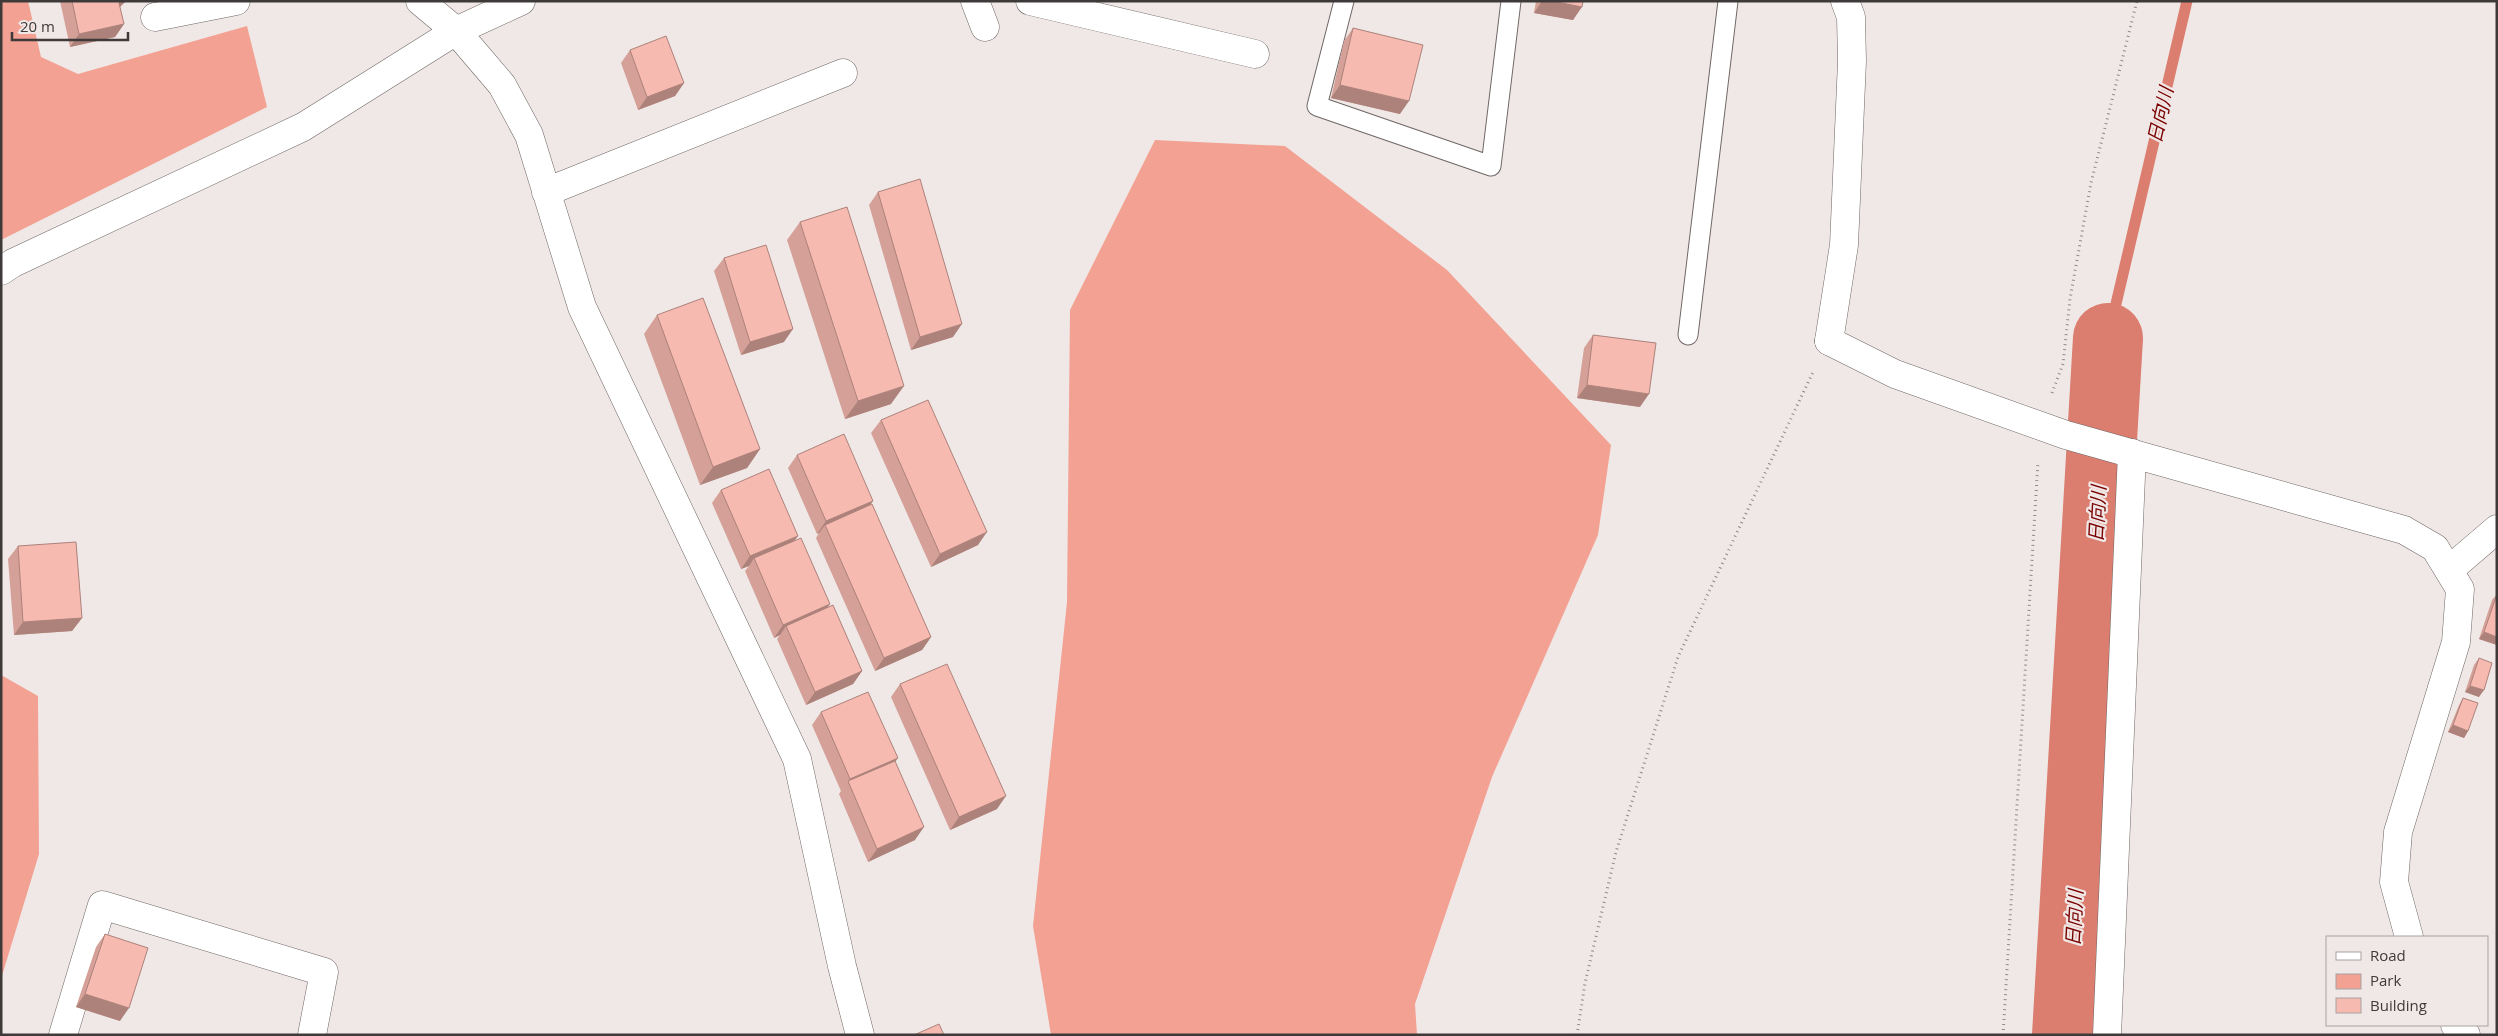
<svg xmlns="http://www.w3.org/2000/svg" width="2498" height="1036" viewBox="0 0 2498 1036" font-family="'Open Sans','Noto Sans JP',sans-serif">
<style>
.green{fill:#f2a193}
.lines{fill:none;stroke-linecap:round;stroke-linejoin:round}
.stream{stroke:#db7d6f;stroke-width:11}
.river{stroke:#db7d6f;stroke-width:70}
.lane-casing{stroke:#6e6765;stroke-width:21}
.street-casing{stroke:#6e6765;stroke-width:29}
.secondary-casing{stroke:#6e6765;stroke-width:29}
.path{stroke:#908a89;stroke-width:3;stroke-dasharray:1 4;stroke-linecap:butt}
.lane{stroke:#fff;stroke-width:19}
.street{stroke:#fff;stroke-width:28}
.secondary{stroke:#fff;stroke-width:28}
.wall{fill:#d4a097}
.shaded-wall{fill:#ac827b}
.building{fill:#f6bab0;stroke:#ac827b}
.labels{text-anchor:middle;dominant-baseline:central;stroke-width:4.5;stroke-linejoin:round;paint-order:stroke}
.water-label{font-size:19px;font-style:italic;fill:#790000;stroke:#f0e8e6}
</style>
<rect width="100%" height="100%" fill="#f0e8e6"/>
<path class="green" d="M1 1H28L41 57 78 74 247 26 267 107 1 240Z
M1155 140 1285 146 1447 270 1611 445 1598 535 1492 777 1415 1004 1417 1035H1051L1033 926 1067 602 1070 310Z
M1 675 38 696 39 854 1 979Z"/>
<g class="lines">
<path class="stream" d="M2108 338 2187 1"/>
<path class="river" d="M2067 1035 2108 338"/>
<g class="lane-casing">
<path id="lane" d="M1344 1 1317 106 1491 166 1511 1
M1688 335 1728 1"/>
</g>
<g class="street-casing">
<path id="street" d="M420 1 456 31 502 85 529 135 582 307 797 759 842 966 860 1035
M975 1 985 27
M1030 1 1255 54
M155 17 236 1
M546 192 843 73
M1 271 13 263 303 127 456 31 521 1
M1829 341 1844 245 1852 61 1851 17 1845 1
M2449 570 2497 529
M63 1035 102 905 324 972 312 1035
M2107 1035 2132 453"/>
</g>
<g class="secondary-casing">
<path id="secondary" d="M1829 341 1895 374 2066 435 2404 530 2435 548 2460 589 2456 642 2398 832 2394 882 2409 937
M2455 1025 2466 1035"/>
</g>
<path class="path" d="M2052 393 2063 364 2070 299 2091 183 2137 1
M1577 1035 1585 983 1616 852 1678 657 1813 372
M2003 1035 2038 462"/>
<use href="#lane" class="lane"/>
<use href="#street" class="street"/>
<use href="#secondary" class="secondary"/>
</g>
<path class="wall" d="M60 1H126L120 7 124 24 115 37 70 47Z
M1536 1H1583L1573 20 1534 13Z
M1353 28 1400 114 1331 98 1344 41Z
M630 50 684 83 675 96 638 110 621 63Z
M878 192 953 337 911 350 869 205Z
M800 222 891 404 845 419 787 240Z
M724 258 784 342 741 355 714 271Z
M657 315 760 449 747 468 700 485 644 334Z
M1593 335 1640 407 1577 398 1584 348Z
M881 420 978 545 931 567 871 433Z
M797 455 870 505 931 637 922 650 875 671 816 538 819 533 817 534 788 468Z
M721 490 798 536 794 541 862 671 853 684 806 705 777 639 780 635 774 638 745 571 749 566 741 569 712 503Z
M18 546 82 618 72 631 14 635 8 559Z
M2497 594V645L2479 639 2492 600Z
M2479 658V697L2465 692 2474 665Z
M900 684 997 809 950 830 891 697Z
M2463 698 2468 731 2464 738 2448 732 2459 705Z
M821 712 915 840 868 862 839 794 841 791 812 725Z
M105 934 120 1021 76 1007 96 947Z"/>
<path class="shaded-wall" d="M121 1H126L110 16 119 3Z
M1542 1H1552L1582 7 1573 20 1534 13Z
M124 24 115 37 70 47 79 34Z
M684 83 675 96 638 110 647 97Z
M1340 85 1409 101 1400 114 1331 98Z
M962 324 953 337 911 350 920 337Z
M793 329 784 342 741 355 750 342Z
M1587 385 1649 394 1640 407 1577 398Z
M904 386 891 404 845 419 858 401Z
M760 449 747 468 700 485 713 467Z
M873 501 864 514 825 525 819 533 817 534 826 521Z
M987 532 978 545 931 567 940 554Z
M798 536 788 549 754 558 749 566 741 569 750 556Z
M830 604 821 617 786 626 780 635 774 638 783 625Z
M82 618 72 631 14 635 23 622Z
M2484 632 2497 637V645L2479 639Z
M931 637 922 650 875 671 884 658Z
M862 671 853 684 806 705 815 692Z
M2470 686 2484 690 2479 697 2465 692Z
M2453 725 2468 731 2464 738 2448 732Z
M898 758 888 771 848 782 850 779Z
M1006 796 997 809 950 830 959 817Z
M924 827 915 840 868 862 877 849Z
M85 994 129 1008 120 1021 76 1007Z"/>
<path class="building" d="M72 1H121L119 3 124 24 79 34Z
M1552 1H1583L1582 7Z
M1353 28 1423 45 1409 101 1340 85Z
M666 36 684 83 647 97 630 50Z
M920 179 962 324 920 337 878 192Z
M847 207 904 386 858 401 800 222Z
M766 245 793 329 750 342 724 258Z
M703 298 760 449 713 467 657 315Z
M1593 335 1656 343 1649 394 1587 385Z
M928 400 987 532 940 554 881 420Z
M844 434 873 501 826 521 797 455Z
M769 469 798 536 750 556 721 490Z
M872 504 931 637 884 658 825 525Z
M801 538 830 604 783 625 754 558Z
M76 542 82 618 23 622 18 546Z
M2497 594V637L2484 632Z
M833 605 862 671 815 692 786 626Z
M2479 658 2492 663 2484 690 2470 686Z
M947 664 1006 796 959 817 900 684Z
M868 692 898 758 850 779 821 712Z
M2463 698 2478 703 2468 731 2453 725Z
M895 761 924 827 877 849 848 781Z
M105 934 148 948 129 1008 85 994Z
M939 1024 944 1035H914Z"/>
<g class="labels">
<g class="water-label">
<text transform="translate(2160 115) rotate(-77)">日向川</text>
<text transform="translate(2097 514) rotate(-87)">日向川</text>
<text transform="translate(2074 918) rotate(-87)">日向川</text>
</g>
</g>
<rect width="2498" height="1036" fill="none" stroke="#3d3a39" stroke-width="5"/>
<rect x="2326" y="936" width="162" height="90" fill="#f0e8e6" stroke="#a8a2a1"/>
<rect x="2336" y="952" width="25" height="8" fill="#ffffff" stroke="#a8a2a1"/>
<text x="2370" y="961" font-size="15" fill="#3d3a39">Road</text>
<rect x="2336" y="974" width="25" height="15" fill="#f2a193" stroke="#a8a2a1"/>
<text x="2370" y="986" font-size="15" fill="#3d3a39">Park</text>
<rect x="2336" y="998" width="25" height="15" fill="#f6bab0" stroke="#a8a2a1"/>
<text x="2370" y="1011" font-size="15" fill="#3d3a39">Building</text>
<path d="M12 32v8h116v-8" fill="none" stroke="#3d3a39" stroke-width="2.5"/>
<text x="20" y="32" font-size="15" fill="#3d3a39" stroke="#f0e8e6" stroke-width="4" paint-order="stroke">20 m</text>
</svg>
